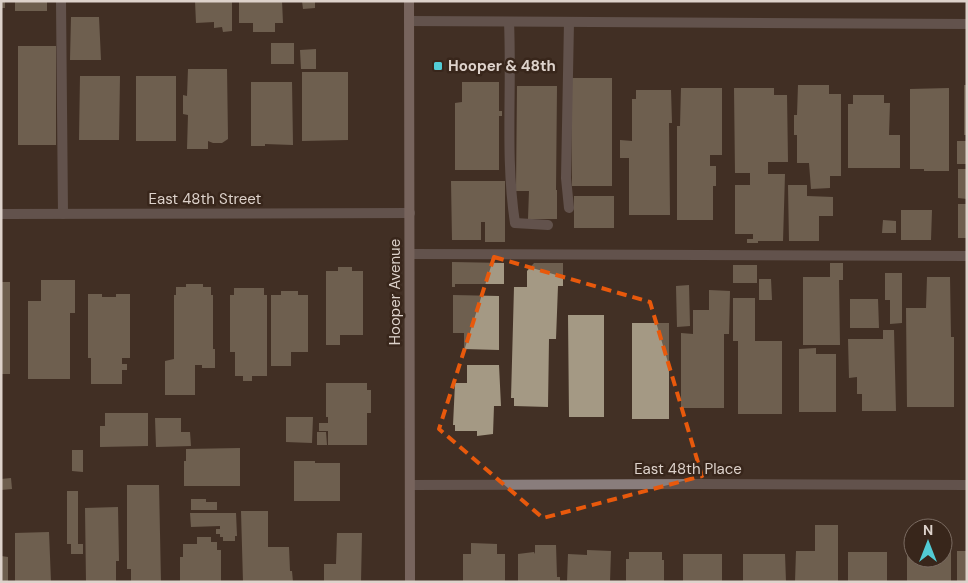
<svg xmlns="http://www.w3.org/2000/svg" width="968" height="583" viewBox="0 0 968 583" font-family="'DM Sans',sans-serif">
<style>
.building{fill:#a49984}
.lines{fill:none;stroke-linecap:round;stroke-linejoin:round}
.lane{stroke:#897d7c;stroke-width:10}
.street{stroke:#897d7c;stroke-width:10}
.secondary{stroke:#b8a5a3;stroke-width:10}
.marked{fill:none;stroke:#e8590c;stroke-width:4;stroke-dasharray:10 6;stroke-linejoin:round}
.poi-dot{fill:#52ccd5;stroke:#38261b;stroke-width:2}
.labels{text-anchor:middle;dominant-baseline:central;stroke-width:5;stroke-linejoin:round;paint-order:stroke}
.poi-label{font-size:15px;font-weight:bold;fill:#ddd2cb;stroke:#38261b;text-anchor:start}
.street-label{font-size:15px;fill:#ddd2cb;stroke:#38261b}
</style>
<rect width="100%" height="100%" fill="#423025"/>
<path class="building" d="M1 1H5V8H1Z
M15 1H47V11H15Z
M195 1H232V31L223 32 222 27 214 28V22L196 23Z
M239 1H282L283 23H275V32H253V23H239Z
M302 1H315V8L303 9Z
M71 17H99L101 60H70Z
M271 43H294V64H271Z
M18 46H56V145H18Z
M316 49V69H301L300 50Z
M188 69H227L228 139 222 143H213L208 141V149H187L188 115 183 114V95L187 96Z
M302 72H348V140L302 141Z
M80 76H120L119 140H79Z
M136 76H176V141H136Z
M571 78H612V186H572Z
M251 82H292L293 145 265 144V146H251Z
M462 82H499V111H502V116H499V170H455V103L462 102Z
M798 85H829V94H841V176H830V188L811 189 809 163H797V135H794V115H797Z
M964 85H967V135H964Z
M517 86H557L556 190H557V219H528L529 191H516Z
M681 88H722V155H710V166H716V186H713V220H677V126H680Z
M734 88H774V95H787L788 162H768V174H785L783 241H758V243H747V239H753V234H735V185H750V173H735Z
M949 88V171H924V169H910V89Z
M636 90H671L672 123H669L670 215H629V158H620V140L632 141V99H636Z
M853 95H884V103H890L889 135H900V168H848V104H853Z
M957 141H967V164H957Z
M958 169H967V199L958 198Z
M451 181H505V242H485V222H481V240H452Z
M788 185H807V196L833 197V216H819V241H789Z
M574 196H614V228H574Z
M958 204H967V238H958Z
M901 210H932L931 240H901Z
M883 220 896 221V233H882Z
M452 262 504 263V284H455V287H452Z
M534 263H563V286H558L556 339H549L548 407 514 406V398H511L514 287H527V271Z
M830 263H843V280H839L840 345H803V277H830Z
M733 265H757V283H733Z
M338 267H352V271H363V335H340V345H326V271H338Z
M885 273H902V323L890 324V300H885Z
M927 277H950L951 337H954V407H907L906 308H926Z
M759 279H771L772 300H759Z
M41 280H75V313H70V379H28V301H41Z
M1 282H10V374H1Z
M186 284H203V287H211V295H213V349H215V368H202V365H195V395H165V361L174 359V295H176V287H186Z
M689 285 690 326 677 327 676 286Z
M234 288H264V295H267V376H252V381H243V376H235V352H230V295H234Z
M709 290 730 291 729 334H724V408H681V333L693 334V310H709Z
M281 291H298V295H308V352H291V366H271V295H281Z
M88 294H102V297H116V294H130V358H122V364H127V370H122V384H91V358H88Z
M453 295 499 296V350L464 349V333H453Z
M733 298H755V341H782V414H738V341H733Z
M850 299H878L879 328H850Z
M568 315H604V417H569Z
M632 323H669V419H632Z
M883 330H894L896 411H862V394H857V377L849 378 848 339H883Z
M816 348V354H836V412H799V349Z
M467 365H499L501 406H494L493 434 477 436V431H455V425H453L455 383H467Z
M326 383H367V390H371V413H367V445H328V431H319V423H328V417H326Z
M105 413H148V446L100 447V426H105Z
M286 417H313L312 443 286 442Z
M155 418H181V432H190L191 446 156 447Z
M317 432H326L327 445H317Z
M240 448V486H184V461H186V449Z
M72 450H83V472L72 471Z
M294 461H315V463H340V501H294Z
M11 478 12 489 1 490V479Z
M127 485H159L161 582H131V569H127Z
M67 491H78V544H83V554H71V544H67Z
M191 499H206V502H217V510H191Z
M118 507 119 561H116V582H86L85 508Z
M241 511H268V547H289L290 571H292L293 582H243Z
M190 513H236L237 536H235V541H223V537H220V534H216V529H220V526L191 527Z
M815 525H838V582H795L796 551H815Z
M49 532 51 582H15V533Z
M337 533H362L361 582H324V564H336Z
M197 537H211V542H217V550H221V582H180V557H183V544H197Z
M471 543 497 544V554H505V582H463V554H471Z
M535 545H556L557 577H560V582H518V554L534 552 535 554Z
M587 550 611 551 610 582H567L568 554 587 555Z
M907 550H913V558H943V551H951V582H907Z
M957 551H967V582H957Z
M629 552H662V560H664V582H626V559H629Z
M848 552H887V582H848Z
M683 554H722V582H683Z
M743 554H785L786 582H743Z
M1 556 8 557V582H1Z"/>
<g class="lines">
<path class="lane" d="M61 2 63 214
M509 22C512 89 505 157 515 223L548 225
M569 22 566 178 569 208
M410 254 967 256"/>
<path class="street" d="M409 21 967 24
M1 214 410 213
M410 485 693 484 967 485"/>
<path class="secondary" d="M409 1 410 582"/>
</g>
<path d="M0 0H968V583H0ZM494 257 650 302 702 476 543 518 439 429Z" fill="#423025" fill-opacity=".55" fill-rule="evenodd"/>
<path class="marked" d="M494 257 650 302 702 476 543 518 439 429Z"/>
<rect class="poi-dot" x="433" y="61" width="10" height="10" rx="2.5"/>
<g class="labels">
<g class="poi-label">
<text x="448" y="66">Hooper &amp; 48th</text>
</g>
<g class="street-label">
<text x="205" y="199">East 48th Street</text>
<text transform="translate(395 292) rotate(-90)">Hooper Avenue</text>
<text x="688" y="469">East 48th Place</text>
</g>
</g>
<rect width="968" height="583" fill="none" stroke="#ddd2cb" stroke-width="5"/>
<g transform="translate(928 543)"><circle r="24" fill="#38261b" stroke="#7a6b61"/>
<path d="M0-4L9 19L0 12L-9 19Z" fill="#52ccd5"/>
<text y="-8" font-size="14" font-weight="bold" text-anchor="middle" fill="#ddd2cb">N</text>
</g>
</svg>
